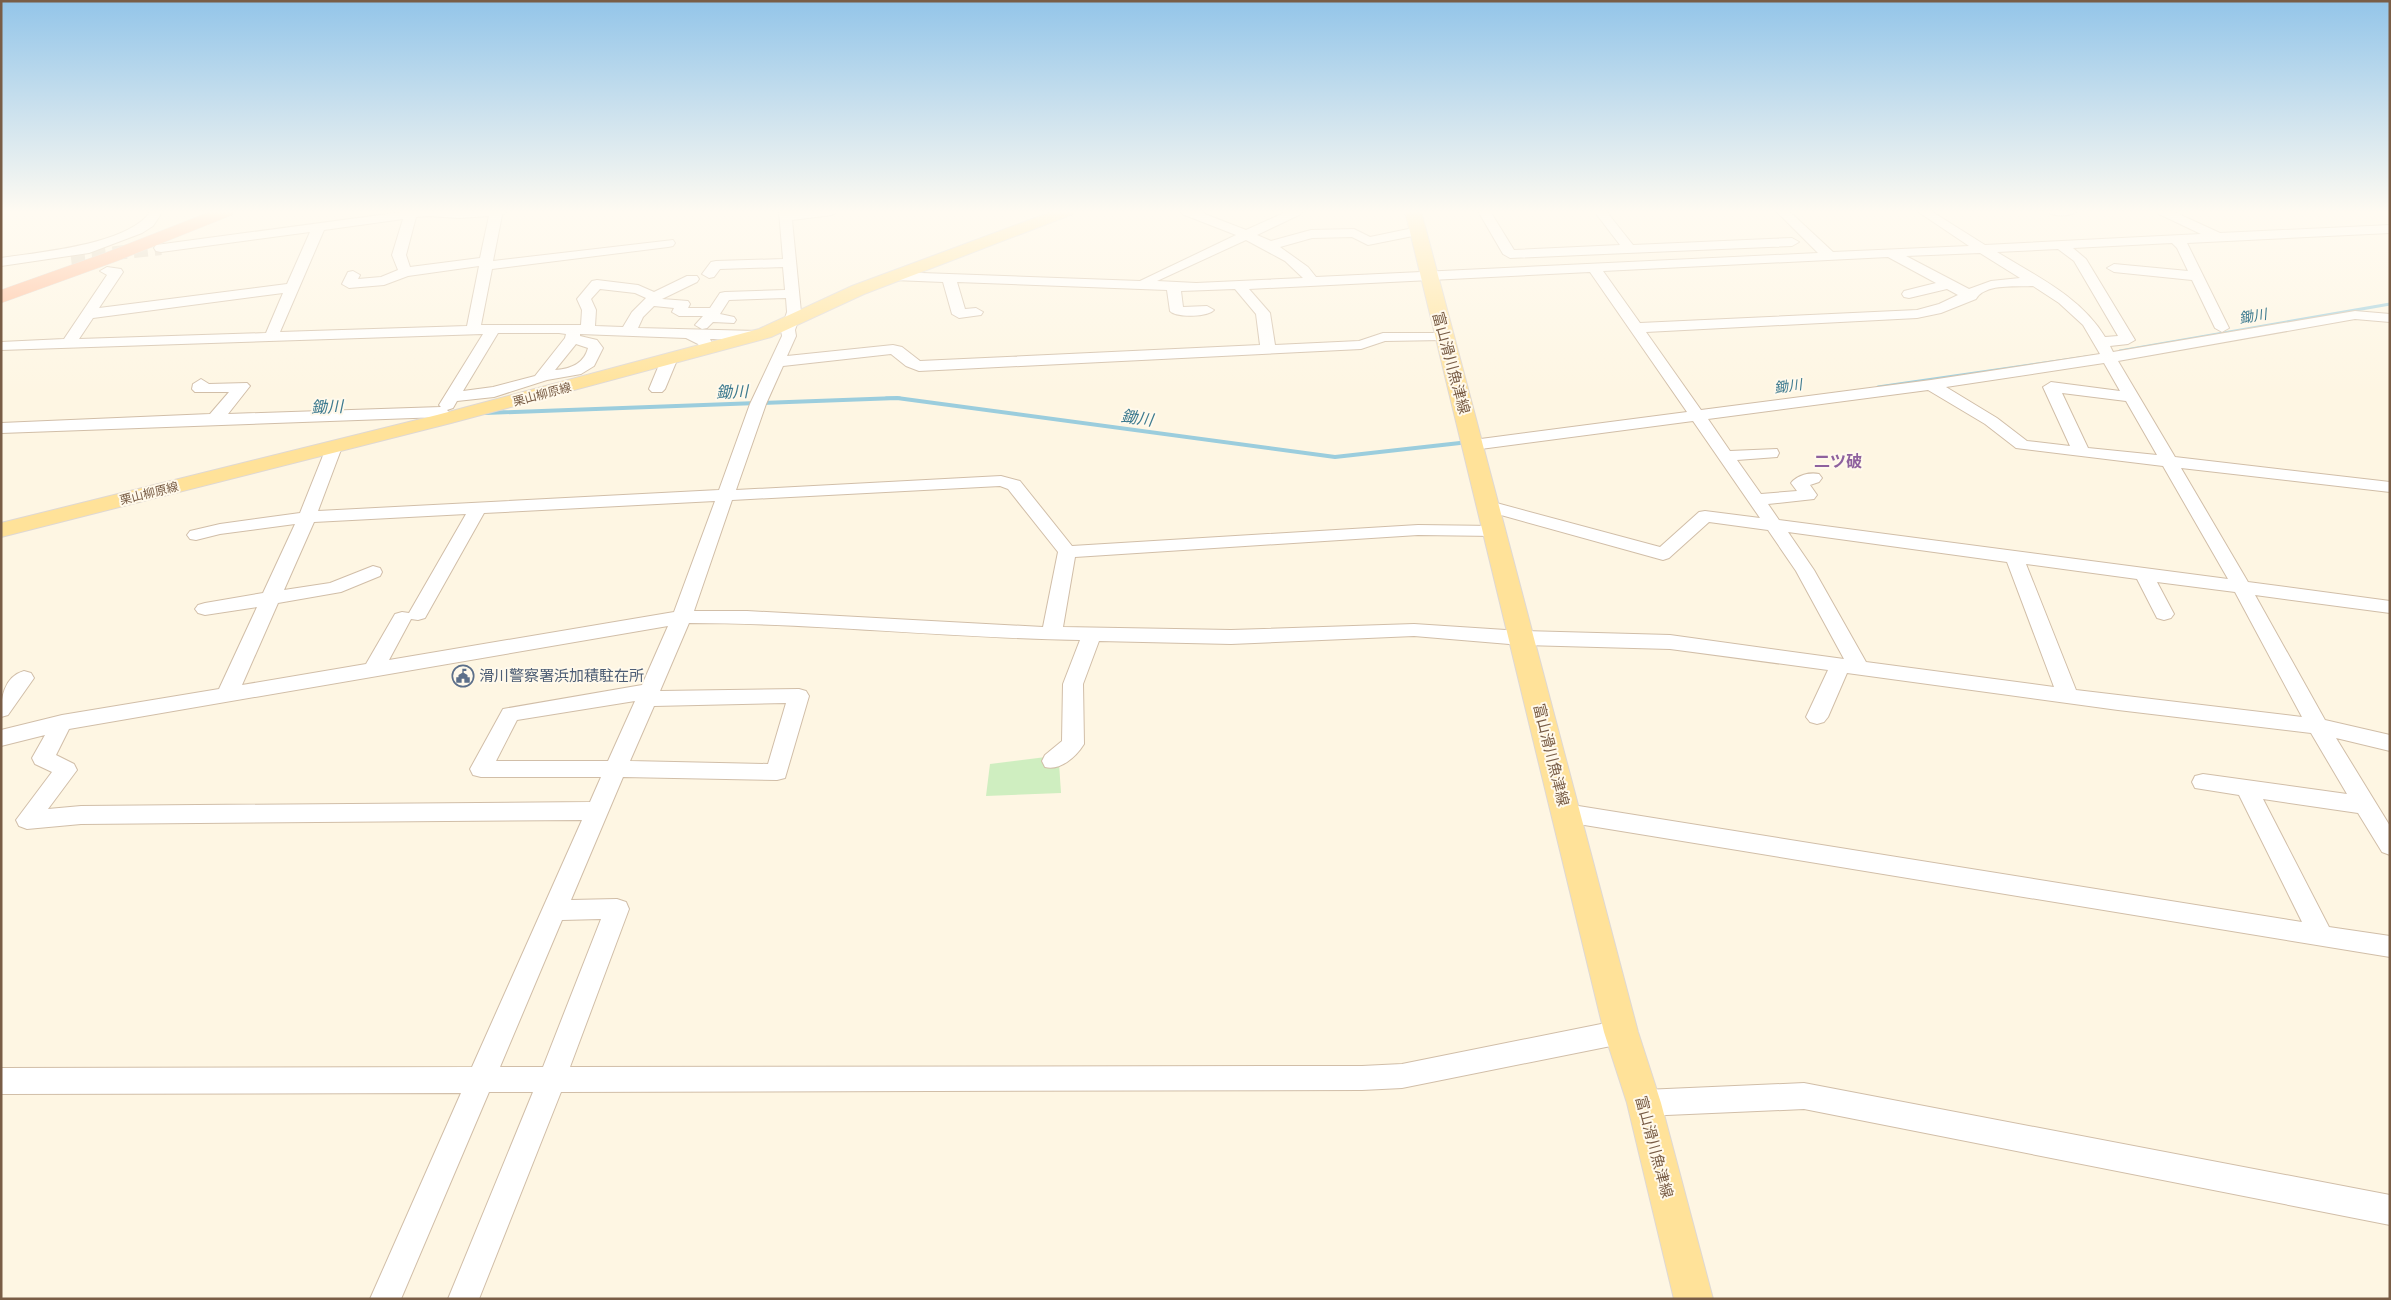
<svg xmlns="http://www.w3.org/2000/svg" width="2391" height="1300" viewBox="0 0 2391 1300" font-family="Cabin,'Noto Sans JP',sans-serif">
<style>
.green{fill:#cfeec0}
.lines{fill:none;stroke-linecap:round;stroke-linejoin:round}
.stream-far1{stroke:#9bcddd;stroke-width:3}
.stream{stroke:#9bcddd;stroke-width:4}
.minor-tunnel{stroke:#ddd0bc;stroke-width:14;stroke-dasharray:14 7;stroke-linecap:butt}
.minor-casing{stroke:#d1bea8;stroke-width:2}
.major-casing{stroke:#dfd8d3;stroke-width:2}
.highway-casing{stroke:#dfd8d3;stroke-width:1}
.minor{fill:#fff;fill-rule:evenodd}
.major{fill:#ffe299;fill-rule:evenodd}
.highway{fill:#ffb994;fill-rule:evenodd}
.labels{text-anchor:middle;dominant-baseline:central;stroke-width:4;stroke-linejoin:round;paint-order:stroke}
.far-street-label{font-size:12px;fill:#795d46;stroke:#fff9eb}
.far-water-label{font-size:14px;font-style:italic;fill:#3d7a8f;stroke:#fff9eb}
.street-label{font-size:15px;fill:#795d46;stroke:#fff9eb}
.service-label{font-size:15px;fill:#4e5e75;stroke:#fff9eb;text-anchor:start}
.water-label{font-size:16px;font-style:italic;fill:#3d7a8f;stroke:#fff9eb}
.neighbourhood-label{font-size:16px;font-weight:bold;fill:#8e619e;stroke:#fff9eb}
</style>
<rect width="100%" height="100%" fill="#fef6e3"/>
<path class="green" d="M1046 757 1059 763 1061 793 986 796 990 764Z"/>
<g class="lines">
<path class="stream-far1" d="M2120 351 2390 304
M1878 387 2093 356
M886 398H900"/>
<path class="stream" d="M485 413 897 398 1335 457 1460 443"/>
<path class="minor-tunnel" d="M71 258 161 248"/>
<g class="minor-casing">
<path id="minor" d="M151 211H163L153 226 142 233 89 253 1 266V258C40 252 128 245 151 211Z
M410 211H508L502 215 493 261 673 240 675 243 673 246 668 247 492 269 481 325H581L582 310 577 299 592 281 597 280 638 285 654 292 687 276H697L699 279 697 282 662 299 688 301 690 304 688 308H710L720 293 725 292 785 290 783 267 720 269 714 277 709 278 702 274 711 262 716 261 783 259 779 211H791V212L838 211 832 215 792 220 801 312 795 330 796 336 787 356 893 345 902 347 920 361 1260 345 1256 314 1235 289 1181 291 1183 307 1207 306 1214 310C1208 317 1176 318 1170 311L1167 290 957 282 965 309 976 308 983 312 981 315 959 318 952 314 943 282 894 280 887 276 894 272 1140 281 1236 235 1182 214 1180 211H1197L1246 230 1288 211H1303L1301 214 1257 235 1271 241 1311 230 1354 229 1370 237 1418 227 1424 231 1418 235 1368 245 1352 237 1312 238 1280 247 1308 267 1316 277 1818 253 1776 211H1789L1833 252 1969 246 1917 211H1931L1985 245 2201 234 2159 214 2157 211H2172L2220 233 2390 225V233L2187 243 2229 328 2222 332 2215 328 2192 280 2114 272 2107 268 2114 264 2188 271 2177 248 2172 243 2073 248 2086 259 2135 340 2128 344 2110 346 2113 352 2355 311 2390 314V322L2355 319 2118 361 2175 457 2390 482V492L2181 468 2248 582 2390 601V613L2255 595 2325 720 2390 735V751L2336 738 2390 826V855L2382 852 2358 813 2263 799 2329 927 2390 936V957L1566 822 1558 819 1555 813 1558 807 1566 804 2302 922 2239 795 2195 788 2192 782 2195 776 2203 774 2347 794 2311 733 2118 710 1847 673 1828 717 1824 722 1817 724 1810 722 1806 717 1828 670 1670 649 1521 645 1414 636 1231 644 1099 641 1083 684 1084 744C1076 757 1060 771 1045 767L1042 761 1045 755 1062 741 1063 684 1080 640C949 638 819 623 689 623L660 691 799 689 806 691 809 696 785 778 777 780 623 777 571 900 617 899 626 902 629 909 570 1067 1362 1066 1402 1064 1621 1020 1630 1024 1634 1032 1630 1040 1621 1044 1402 1088 1362 1090 561 1092 479 1299H448L533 1092H489L401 1299H370L461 1093 1 1094V1068L472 1067 582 820 81 824 27 829 19 826 16 820 52 772 35 764 32 758 45 735 1 746V730L62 715 219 689 257 607 205 615 198 613 195 609 198 605 205 603 263 593 295 524 220 534 196 540 190 539 187 535 190 531 220 524 300 513 328 443H340L342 447 318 511 719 490 750 404 782 336 781 330 787 312 786 298 729 300 720 314 734 317 736 320 734 323 713 322 707 328 702 329 695 325 703 316H679L672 312 674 308 654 306 643 317 638 328 758 331 765 335 758 339H710L715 349 708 353 703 352 698 344 686 338 580 334V336L597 340 603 348 594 366 581 374 547 380 494 397 457 401 453 408 447 410 449 412 447 415 441 417 1 433V423L210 414 229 392H195L192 389 193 384 201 379 209 384 247 383 250 386 228 414 441 407 439 405 483 334 1 350V342L64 339 107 275 100 271 107 267 121 269 123 272 99 308 287 284 310 232 161 252 156 251 154 248 156 245ZM429 216 459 218 489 216 480 258 410 267 406 255 416 217ZM403 219 392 255 398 270 381 277 358 279 360 275 353 271 348 272 342 284 349 288 384 285 408 276 479 266 467 326 280 332 324 230ZM1246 240 1285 261 1303 278 1196 283 1157 281ZM2058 249 2074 261 2118 336 2105 337C2081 297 2036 276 1997 252ZM1980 253 2020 278 1991 281 1969 289 1906 256ZM1888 257 1936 283 1904 291 1902 294 1904 297 1909 298 1947 289 1958 295 1939 304 1917 310 1640 323 1603 271ZM1590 272 1687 412 1473 440 1467 442 1465 445 1467 448 1473 450 1693 421 1760 518 1705 511 1699 512 1660 547 1489 501 1483 502 1480 506 1483 510 1663 560 1669 558 1709 522 1768 530 1796 571 1844 659 1670 635 1521 631 1414 624 1231 630 1063 627 1075 557 1418 535 1495 536 1501 535 1504 531 1501 527 1495 526 1418 525 1072 546 1020 481 1001 476 736 490 766 404 783 366 891 354 906 366 919 371 1361 349 1385 341 1444 340 1451 336 1449 333H1383L1359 341 1275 345 1270 313 1249 289ZM2033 286 2059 303 2083 325 2100 354 1931 380 1701 410 1646 332 1917 318 1941 313 1976 299C1985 283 2017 287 2033 286ZM600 289 635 293 646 298 632 312 623 327 595 326 596 310 591 299ZM283 293 266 333 79 339 93 318ZM498 333H559L566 334 565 338 535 376 493 387 463 391ZM576 344 588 348C584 364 570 369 555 370ZM2104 363 2120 391 2051 382 2043 387 2070 446 2027 441 1997 418 1946 387ZM1928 390 1985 424 2016 448 2163 466 2228 579 1779 520 1768 504 1814 499 1817 495 1810 485 1819 482 1822 478 1819 474C1810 472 1797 475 1791 483L1797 491 1761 494 1737 460 1777 457 1779 453 1777 449 1730 451 1708 419ZM2062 393 2126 401 2157 455 2088 448ZM1000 486 1008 489 1058 552 1043 627 747 611H694L732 500ZM715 501 674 612 389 660 411 619 418 620 425 618 484 513ZM466 514 409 613 402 612 395 614 366 664 242 685 278 603 341 592 380 576 382 572 380 568 373 566 330 583 284 590 314 522ZM1788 532 2007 562 2054 687 1866 662 1814 570ZM2026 564 2137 579 2157 618 2164 620 2171 618 2174 614 2157 582 2235 592 2302 717 2076 690ZM668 626 642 685 503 709 470 769 473 775 481 777H601L590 802 81 806 48 809 77 770 74 764 56 755 69 729ZM635 701 608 761H496L517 720ZM786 703 768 764 630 761 654 706ZM601 919 543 1067H500L562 920Z
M1478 211H1490L1514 250 1620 245 1594 211H1606L1633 245 1792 238 1799 242 1792 246 1510 258 1503 254Z
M2046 211H2077C2071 217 2052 217 2046 211Z
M669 355 677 360 665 389 662 392H652L649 389 661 360Z
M24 671 31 673 34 678 8 715 1 717C1 699 3 677 24 671Z
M1804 1083 2390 1195V1225L1804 1109 1644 1116 1634 1112 1630 1103 1634 1094 1644 1090Z"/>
</g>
<g class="major-casing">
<path id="major" d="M1054 211H1075L1073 214 864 294 771 337 451 423 1 537V523L437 415 759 329 852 286Z
M1405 211H1421L1638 1032 1661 1103 1713 1299H1674L1627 1103 1604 1032Z"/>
</g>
<g class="highway-casing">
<path id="highway" d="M212 211H235L232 215 117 261 1 303V290L105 253Z"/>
</g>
<use href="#minor" class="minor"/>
<use href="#major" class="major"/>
<use href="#highway" class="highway"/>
</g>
<linearGradient id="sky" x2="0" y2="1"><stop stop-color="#93c5e9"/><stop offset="0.54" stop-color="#fffbf2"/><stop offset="1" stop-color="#fffbf2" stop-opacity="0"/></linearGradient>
<rect width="2391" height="393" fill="url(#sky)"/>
<defs>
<g id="civic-ring" transform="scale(1.125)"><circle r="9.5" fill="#fff9eb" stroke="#5c6f8a" stroke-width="1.5"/><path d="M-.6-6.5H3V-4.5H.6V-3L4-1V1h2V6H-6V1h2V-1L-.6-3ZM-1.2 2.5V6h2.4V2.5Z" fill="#5c6f8a"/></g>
</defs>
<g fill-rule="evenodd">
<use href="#civic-ring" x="463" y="676"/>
</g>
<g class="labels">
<g class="far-street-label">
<text transform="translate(542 394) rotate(-15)">栗山柳原線</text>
<text transform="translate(149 493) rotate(-14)">栗山柳原線</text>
</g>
<g class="far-water-label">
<text transform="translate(2253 316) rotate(-10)">鋤川</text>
<text transform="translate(1788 386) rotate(-8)">鋤川</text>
</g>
<g class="street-label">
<text transform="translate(1451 363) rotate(75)">富山滑川魚津線</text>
<text transform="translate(1551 755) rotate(76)">富山滑川魚津線</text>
<text transform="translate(1654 1147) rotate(75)">富山滑川魚津線</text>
</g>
<g class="service-label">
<text x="479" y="676">滑川警察署浜加積駐在所</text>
</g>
<g class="water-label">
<text transform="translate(732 392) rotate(-2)">鋤川</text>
<text transform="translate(327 407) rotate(-2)">鋤川</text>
<text transform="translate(1137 418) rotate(8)">鋤川</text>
</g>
<g class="neighbourhood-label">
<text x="1838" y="461">二ツ破</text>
</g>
</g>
<rect width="2391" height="1300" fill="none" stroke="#795d46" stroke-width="5"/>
</svg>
